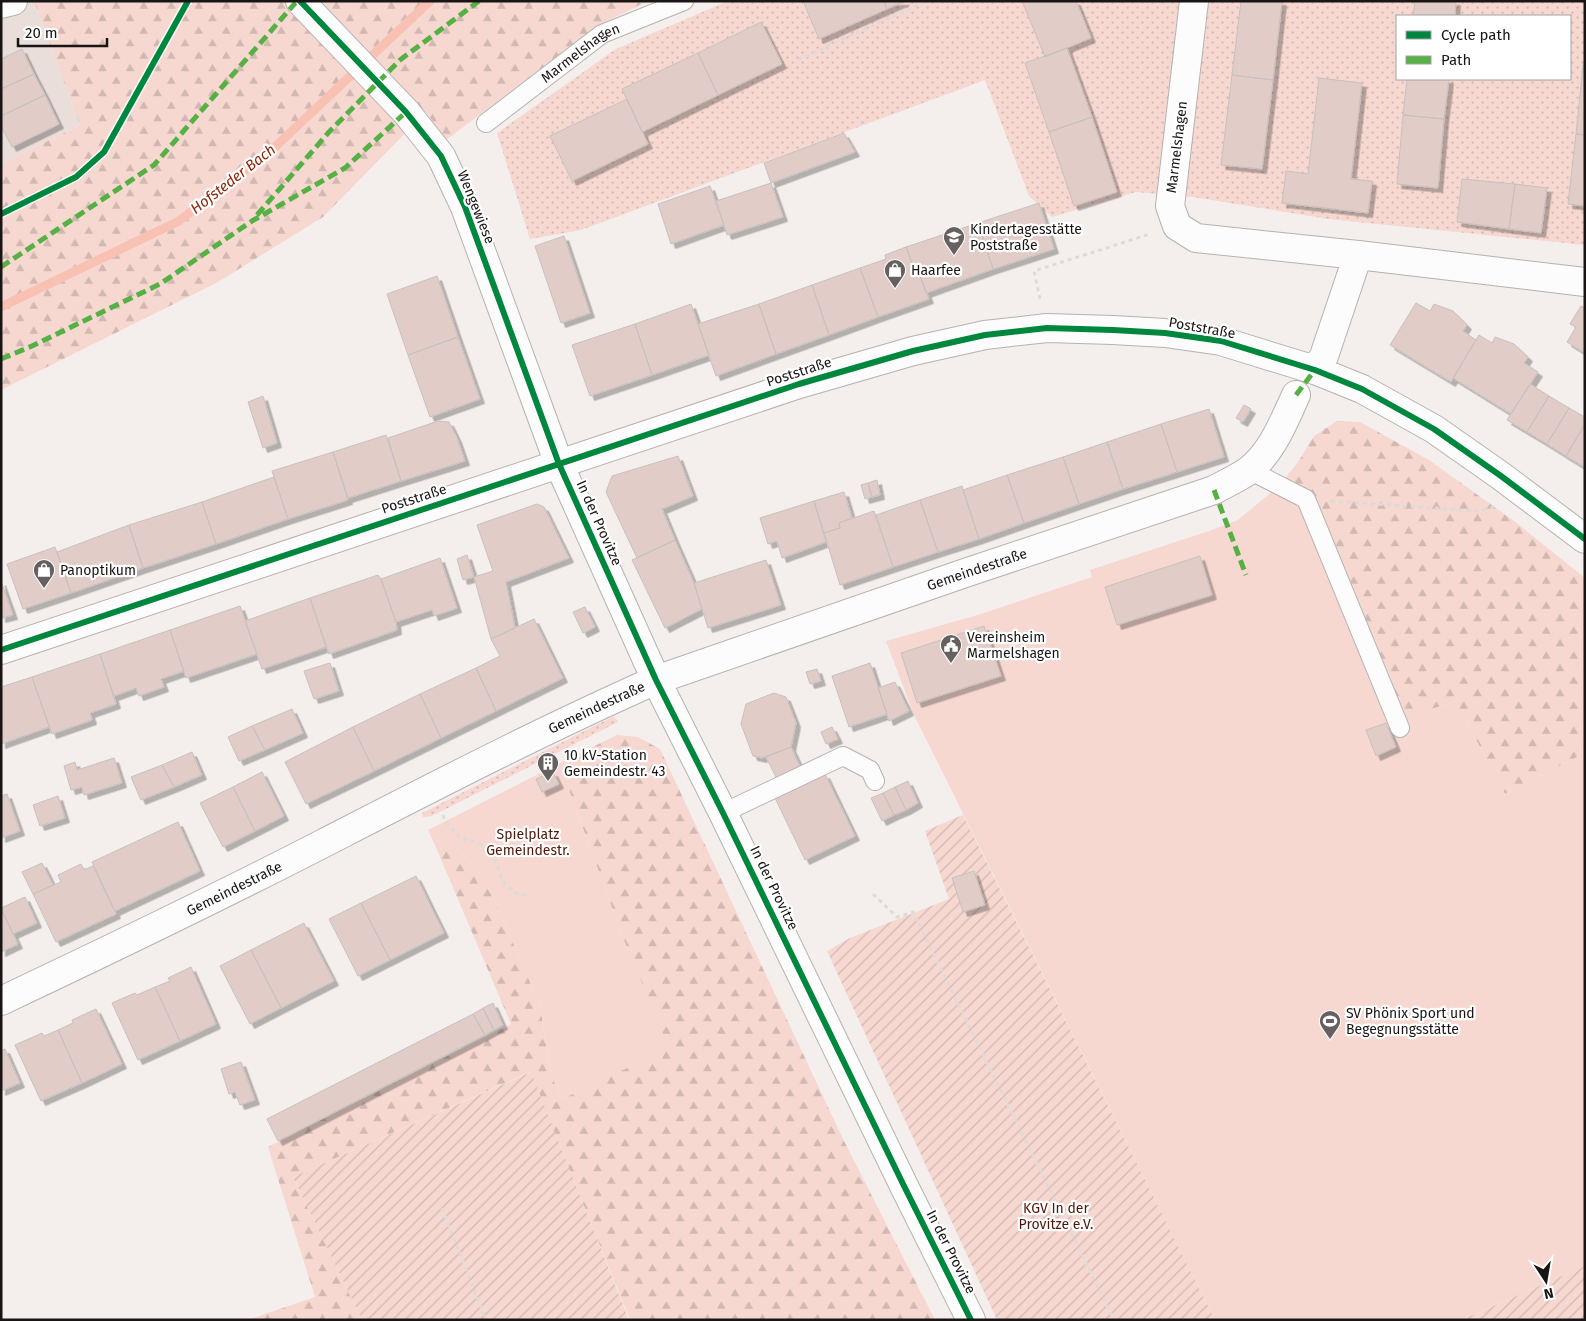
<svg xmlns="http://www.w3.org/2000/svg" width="1586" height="1321" viewBox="0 0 1586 1321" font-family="'Fira Sans',sans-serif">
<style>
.built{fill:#eadeda}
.grass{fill:url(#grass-dots);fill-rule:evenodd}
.forest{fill:url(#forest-firs)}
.park{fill:#f6d8d0}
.garden{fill:url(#garden-furrows)}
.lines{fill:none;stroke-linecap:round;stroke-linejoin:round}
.stream{stroke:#f8c1b3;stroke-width:9}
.building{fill:#e1ccc7;stroke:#c6c1c0;filter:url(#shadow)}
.lane-casing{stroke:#b6b2b0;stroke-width:20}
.street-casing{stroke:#b6b2b0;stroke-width:30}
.secondary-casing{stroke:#b6b2b0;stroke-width:30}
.path{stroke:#dddbda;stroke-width:3;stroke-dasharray:4 4;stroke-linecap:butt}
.lane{stroke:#fdfcfc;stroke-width:18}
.street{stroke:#fdfcfc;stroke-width:28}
.secondary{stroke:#fdfcfc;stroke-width:28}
.quiet{stroke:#55b144;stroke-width:5;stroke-dasharray:10 5;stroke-linecap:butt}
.cycleway-casing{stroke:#fff;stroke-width:9}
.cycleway{stroke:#00873e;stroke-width:6}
.labels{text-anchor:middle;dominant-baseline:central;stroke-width:4.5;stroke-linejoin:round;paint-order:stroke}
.street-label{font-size:14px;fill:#191514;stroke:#fff}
.poi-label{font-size:14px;fill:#191514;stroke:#fff;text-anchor:start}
.park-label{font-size:14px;fill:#50170a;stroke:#fff}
.water-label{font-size:15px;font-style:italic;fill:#902507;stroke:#fff}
</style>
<defs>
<pattern id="grass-dots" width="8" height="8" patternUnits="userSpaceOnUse" patternTransform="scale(1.25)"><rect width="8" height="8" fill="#f6d8d0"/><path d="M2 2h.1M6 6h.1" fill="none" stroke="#d2b8b2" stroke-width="1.8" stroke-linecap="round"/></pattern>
<pattern id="forest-firs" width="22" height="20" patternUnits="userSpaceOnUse" patternTransform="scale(1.25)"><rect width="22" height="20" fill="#f6d8d0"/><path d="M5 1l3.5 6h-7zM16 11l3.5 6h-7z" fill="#d2b8b2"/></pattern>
<pattern id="garden-furrows" width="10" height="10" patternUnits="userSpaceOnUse" patternTransform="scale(1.25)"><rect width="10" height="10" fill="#f6d8d0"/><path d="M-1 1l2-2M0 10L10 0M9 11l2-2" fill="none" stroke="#d2b8b2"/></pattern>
<filter id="shadow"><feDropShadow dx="4.5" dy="4.5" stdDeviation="0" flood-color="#0004"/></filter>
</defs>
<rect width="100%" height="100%" fill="#f4eeec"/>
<path class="built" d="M1 1H34L80 125 1 164Z"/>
<path class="grass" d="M728 1H1585V245L1328 219 1193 197 1136 192 1052 217 1029 196 985 80 581 230 530 239 497 133 616 49ZM1397 16H1570V79H1397Z
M614 716 618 722 432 816 423 817 422 813Z"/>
<path class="forest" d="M34 1H648L599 25 446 140 426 112 323 217 218 282 1 390V164L80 125Z
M1337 421 1360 422 1429 460 1514 521 1585 578V753L1505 794 1456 702 1404 717 1279 486 1298 462 1314 436Z
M617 735 638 737 660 749 843 1139 935 1320H630L530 1072 293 1177 362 1320H247L315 1297 268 1147 511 1024 437 850 452 844 485 878 540 1005 551 1074 562 1099 668 1048 623 938 570 793 564 761Z"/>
<path class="park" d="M1279 486 1311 495 1404 717 1456 702 1505 794 1585 753V1266L1461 1320H1215L914 715 886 641 981 614 1092 577 1090 570 1209 531 1238 520Z
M564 761 570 793 623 938 669 1048 562 1099 551 1074 540 1005 485 878 452 844 437 850 428 830Z"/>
<path class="garden" d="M963 815 1215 1320H997L827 951 850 938 949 899 925 831Z
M531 1072 629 1320H362L293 1177Z
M1585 1266V1320H1461Z"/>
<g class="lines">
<path class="stream" d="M1 307 179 221 276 146 430 1"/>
</g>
<path class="building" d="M803 1H884L887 9 819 39Z
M884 1H905L887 9Z
M1022 1H1076L1091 38 1045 57Z
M1241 1H1282L1273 80 1232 75Z
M1415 1H1456L1455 16H1413Z
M761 22 782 64 718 95 698 53Z
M1067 48 1092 117 1049 132 1025 63Z
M22 49 34 74 1 89V59Z
M698 53 718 95 642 132 622 89Z
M1583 65H1585V135L1576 134Z
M34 74 45 95 1 116V89Z
M1232 75 1273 80 1262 169 1221 165Z
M1319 78 1362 83 1351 179 1372 181 1368 213 1282 203 1286 171 1308 174Z
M1407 79H1449L1444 119 1403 115Z
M45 95 59 124 12 147 1 126V116Z
M627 99 648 144 572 181 550 136Z
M1403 115 1444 119 1438 188 1397 184Z
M1092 117 1117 192 1074 206 1049 132Z
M844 133 855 152 771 183 764 163Z
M1576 134 1585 135V206L1568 204Z
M1462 179 1515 184 1509 229 1457 222Z
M771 183 783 217 727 235 716 201Z
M1515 184 1547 188 1541 233 1509 229Z
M710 186 724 225 671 244 658 204Z
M1039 203 1054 249 993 269 978 223Z
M978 223 993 269 926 293 918 270 915 271 906 247Z
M564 236 590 313 561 323 535 246Z
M906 247 915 271 918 270 929 299 878 317 860 268 886 259 885 255Z
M860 268 878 317 829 335 812 285Z
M437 276 458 337 408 355 387 294Z
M812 285 829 335 776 354 759 304Z
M1416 303 1430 311 1434 304 1453 311 1467 325 1463 331 1476 340 1451 382 1390 345Z
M691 304 709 355 652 375 635 324Z
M759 304 776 354 716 376 698 324Z
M1581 306 1585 308V353L1567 342 1576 327 1570 324Z
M635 324 652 375 590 396 572 345Z
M1479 335 1492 343 1495 337 1514 344 1528 357 1524 363 1538 372 1511 414 1453 378Z
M458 337 480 399 430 417 408 355Z
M1530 384 1549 396 1527 432 1507 420Z
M263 396 277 443 263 448 248 402Z
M1549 396 1569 408 1547 444 1527 432Z
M1244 405 1251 409 1243 422 1236 418Z
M1569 408 1585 417V424L1566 456 1547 444Z
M1209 409 1224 457 1177 472 1161 424Z
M438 421 449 422 457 438 465 461 401 481 388 438Z
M1161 424 1177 472 1123 489 1107 442Z
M1585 424V466L1584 467 1566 456Z
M386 435 401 481 348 498 333 452Z
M1107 442 1123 489 1079 504 1063 457Z
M333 452 348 500 288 519 272 471Z
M678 456 693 496 662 509 675 540 637 558 606 492 612 476Z
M1063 457 1079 504 1024 523 1007 475Z
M1007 475 1024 523 979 539 963 490Z
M274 477 288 519 216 544 202 502Z
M877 480 880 495 872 497 868 483Z
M868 483 872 497 865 499 861 485Z
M962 486 979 539 938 552 920 500Z
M844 492 852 518 839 523 840 528 824 533 814 501Z
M920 500 938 552 893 567 876 515Z
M814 501 826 542 782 558 777 541 768 544 760 518Z
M202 502 216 544 143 568 129 525Z
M537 504 544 507 569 558 506 582 515 628 491 639 474 577 493 571 477 525Z
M874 511 893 567 840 585 824 533 840 528 839 523Z
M129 525 143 568 71 593 57 552Z
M675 540 694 583 702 609 665 628 632 560Z
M55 547 71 593 23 609 7 564Z
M467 555 474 577 463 580 457 559Z
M1200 556 1212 595 1117 625 1105 587Z
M440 558 457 608 434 616 432 610 396 622 381 579Z
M766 560 781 605 708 628 694 583Z
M378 575 381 579 396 622 397 630 329 654 310 598Z
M1 581 13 615 1 618Z
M310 598 326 647 262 669 245 621Z
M240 606 257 654 186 678 170 630Z
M585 607 595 627 583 633 573 612Z
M534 619 563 678 496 711 476 668 500 656 491 639Z
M984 626 1001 676 917 703 901 653Z
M170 630 184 671 161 679 164 687 139 696 136 688 114 696 100 654Z
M100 654 116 704 90 713 92 720 52 734 32 677Z
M330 663 339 691 314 699 304 671Z
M870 663 887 714 849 727 832 676Z
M476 668 496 711 441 738 420 694Z
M817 669 821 681 810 684 806 672Z
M32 677 49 727 1 744V687Z
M895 682 909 711 889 721 878 688Z
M774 693 786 697 796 723 791 747 762 758 753 756 741 724 746 704Z
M420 694 441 738 374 771 353 727Z
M292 709 303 733 265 750 252 726Z
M1386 723 1396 747 1376 756 1366 730Z
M252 726 265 750 239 761 228 737Z
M353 727 374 771 306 804 285 762Z
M832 727 838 739 826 744 821 732Z
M791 747 800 766 777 779 766 757Z
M192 752 202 775 174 787 162 765Z
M114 758 122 783 84 795 82 787 71 790 64 766 75 762 77 770Z
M162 765 174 787 141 800 131 777Z
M262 772 284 816 255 831 233 787Z
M553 772 559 784 542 792 536 779Z
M825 774 855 836 805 860 775 798Z
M908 781 918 803 906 810 895 787Z
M233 787 255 831 223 847 200 803Z
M895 787 906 810 894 815 883 793Z
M883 793 894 815 882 821 871 798Z
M7 794 20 831 1 838V796Z
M58 796 65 818 40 826 33 805Z
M178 822 200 871 115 911 92 862Z
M42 863 53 885 33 894 22 872Z
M81 864 84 870 93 866 116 914 56 942 33 894 61 882 58 875Z
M974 871 985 905 963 912 952 878Z
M416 876 444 933 390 960 361 903Z
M25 897 37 923 13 934 1 908Z
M361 903 390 960 358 976 329 919Z
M1 909 18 944 1 952Z
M304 923 334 981 281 1008 251 950Z
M251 950 281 1008 250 1024 220 966Z
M191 967 216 1024 180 1041 155 987 170 981 168 978Z
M155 987 180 1041 138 1060 112 1003 135 993 137 995Z
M493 1003 503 1025 494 1030 483 1008Z
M483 1008 494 1030 485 1035 473 1014Z
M96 1009 122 1064 82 1083 58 1030 73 1023 72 1020Z
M473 1014 485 1035 278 1141 267 1119Z
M58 1030 82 1083 41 1101 15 1045 42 1033 44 1036Z
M5 1049 20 1083 1 1091V1050Z
M241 1062 255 1100 240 1105 235 1092 229 1094 221 1069Z"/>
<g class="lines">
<g class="lane-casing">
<g id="lane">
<path id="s1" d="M486 123 602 34 684 1"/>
<path d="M1249 470 1306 499 1400 728"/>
<path d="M723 813 843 756 870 770 875 781"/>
</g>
</g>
<g class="street-casing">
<g id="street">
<path d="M300 1 406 112 441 156 465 207 559 464 656 680 723 813 904 1186 971 1320"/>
<path d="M1194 1 1170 206 1177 226 1196 238 1358 255"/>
<path d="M1 4 13 1"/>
<path d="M1315 370 1324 356 1358 255 1585 282"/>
<path id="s2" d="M1 1001C109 950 217 898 324 843 433 787 543 730 656 680L968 572 1214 490C1225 484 1238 478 1248 471 1272 453 1284 421 1296 395"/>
</g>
</g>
<g class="secondary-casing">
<path id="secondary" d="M1 650 799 384 913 351 985 335 1047 328 1113 330 1165 333 1221 341 1315 370 1362 389 1434 429 1501 476 1585 539"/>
</g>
<path class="path" d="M798 60 926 1
M1040 299 1034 271 1150 234
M1331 501 1478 511 1494 507
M443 815 445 821 459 837 481 844 492 852 503 882 516 893 530 896
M873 894 897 917 913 912 1114 1320
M442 1208 486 1320"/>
<use href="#lane" class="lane"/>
<use href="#street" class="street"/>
<use href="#secondary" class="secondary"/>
<path class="quiet" d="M257 215 329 132 400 60 479 1
M1 267 154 165 297 1
M1 359 32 346 160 284 252 221 345 168 406 112
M1296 395 1315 370
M1214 490 1246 575"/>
<g class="cycleway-casing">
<path id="cycleway" d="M300 1 406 112 441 156 465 207 559 464 656 680 723 813 904 1186 971 1320
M1 214 76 177 104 152 188 1
M1 650 799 384 913 351 985 335 1047 328 1113 330 1165 333 1221 341 1315 370 1362 389 1434 429 1501 476 1585 539"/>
</g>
<use href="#cycleway" class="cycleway"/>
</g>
<defs>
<g id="school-pin" transform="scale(1.125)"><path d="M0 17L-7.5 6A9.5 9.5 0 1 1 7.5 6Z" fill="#666160" stroke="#fff"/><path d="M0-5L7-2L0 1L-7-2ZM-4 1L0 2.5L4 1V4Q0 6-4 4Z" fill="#fff"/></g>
<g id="shop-pin" transform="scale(1.125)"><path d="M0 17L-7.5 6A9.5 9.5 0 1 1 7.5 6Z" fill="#666160" stroke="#fff"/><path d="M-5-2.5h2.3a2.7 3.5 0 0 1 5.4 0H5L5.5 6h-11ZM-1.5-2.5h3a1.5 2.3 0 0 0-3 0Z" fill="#fff"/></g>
<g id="civic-pin" transform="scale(1.125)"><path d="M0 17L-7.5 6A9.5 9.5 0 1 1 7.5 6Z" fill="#666160" stroke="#fff"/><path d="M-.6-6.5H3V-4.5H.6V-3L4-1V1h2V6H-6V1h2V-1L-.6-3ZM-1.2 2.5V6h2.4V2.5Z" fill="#fff"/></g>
<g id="building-pin" transform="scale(1.125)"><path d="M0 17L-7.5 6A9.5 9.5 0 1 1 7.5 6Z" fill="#666160" stroke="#fff"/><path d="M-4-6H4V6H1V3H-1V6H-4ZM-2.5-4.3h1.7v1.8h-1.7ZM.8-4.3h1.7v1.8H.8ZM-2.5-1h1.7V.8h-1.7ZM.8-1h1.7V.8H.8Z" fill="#fff"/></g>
<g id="stadium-pin" transform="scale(1.125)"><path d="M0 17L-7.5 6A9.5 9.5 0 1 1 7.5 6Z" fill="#666160" stroke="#fff"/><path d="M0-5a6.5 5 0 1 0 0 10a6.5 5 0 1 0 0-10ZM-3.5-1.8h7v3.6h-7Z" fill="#fff"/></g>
</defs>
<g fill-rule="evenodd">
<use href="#school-pin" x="954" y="237"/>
<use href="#shop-pin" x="895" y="270"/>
<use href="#shop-pin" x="44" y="570"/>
<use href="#civic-pin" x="951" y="645"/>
<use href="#building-pin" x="548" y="763"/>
<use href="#stadium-pin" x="1330" y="1021"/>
</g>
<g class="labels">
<g class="street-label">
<text stroke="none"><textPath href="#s1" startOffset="118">Marmelshagen</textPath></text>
<text transform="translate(1177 147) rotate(-83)">Marmelshagen</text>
<text transform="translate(476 207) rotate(68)">Wengewiese</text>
<text transform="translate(1202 328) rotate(10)">Poststraße</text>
<text transform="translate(799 372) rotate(-18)">Poststraße</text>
<text transform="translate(414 499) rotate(-18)">Poststraße</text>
<text transform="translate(599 523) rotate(66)">In der Provitze</text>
<text stroke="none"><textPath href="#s2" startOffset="1069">Gemeindestraße</textPath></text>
<text stroke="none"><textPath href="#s2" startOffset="664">Gemeindestraße</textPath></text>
<text stroke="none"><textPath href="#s2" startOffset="259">Gemeindestraße</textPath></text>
<text transform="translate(774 888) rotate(64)">In der Provitze</text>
<text transform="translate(951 1252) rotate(63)">In der Provitze</text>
</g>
<g class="poi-label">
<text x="970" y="229">Kindertagesstätte<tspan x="970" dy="16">Poststraße</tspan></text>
<text x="911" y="270">Haarfee</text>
<text x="60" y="570">Panoptikum</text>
<text x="967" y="637">Vereinsheim<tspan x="967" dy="16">Marmelshagen</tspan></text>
<text x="564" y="755">10 kV-Station<tspan x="564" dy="16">Gemeindestr. 43</tspan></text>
<text x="1346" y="1013">SV Phönix Sport und<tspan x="1346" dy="16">Begegnungsstätte</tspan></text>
</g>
<g class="park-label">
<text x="528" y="834">Spielplatz<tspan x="528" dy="16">Gemeindestr.</tspan></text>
<text x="1056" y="1208">KGV In der<tspan x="1056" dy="16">Provitze e.V.</tspan></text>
</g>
<g class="water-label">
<text transform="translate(233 179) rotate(-38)">Hofsteder Bach</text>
</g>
</g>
<rect width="1586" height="1321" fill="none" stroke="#191514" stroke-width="5"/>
<rect x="1396" y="15" width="175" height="65" fill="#ffffff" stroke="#a3a1a1"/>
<rect x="1406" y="31" width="25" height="8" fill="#00873e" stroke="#a3a1a1"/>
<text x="1441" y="40" font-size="15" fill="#191514">Cycle path</text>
<rect x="1406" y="56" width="25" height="8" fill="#55b144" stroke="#a3a1a1"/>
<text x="1441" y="65" font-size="15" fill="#191514">Path</text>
<g transform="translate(1546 1281) rotate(168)" stroke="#ffffff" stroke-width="4" paint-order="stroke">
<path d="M0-4L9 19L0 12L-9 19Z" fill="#191514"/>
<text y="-8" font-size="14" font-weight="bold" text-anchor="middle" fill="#191514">N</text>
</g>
<path d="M18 38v8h89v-8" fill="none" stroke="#191514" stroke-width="2.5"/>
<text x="25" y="38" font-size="15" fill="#191514" stroke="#ffffff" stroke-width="4" paint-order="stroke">20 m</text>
</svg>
